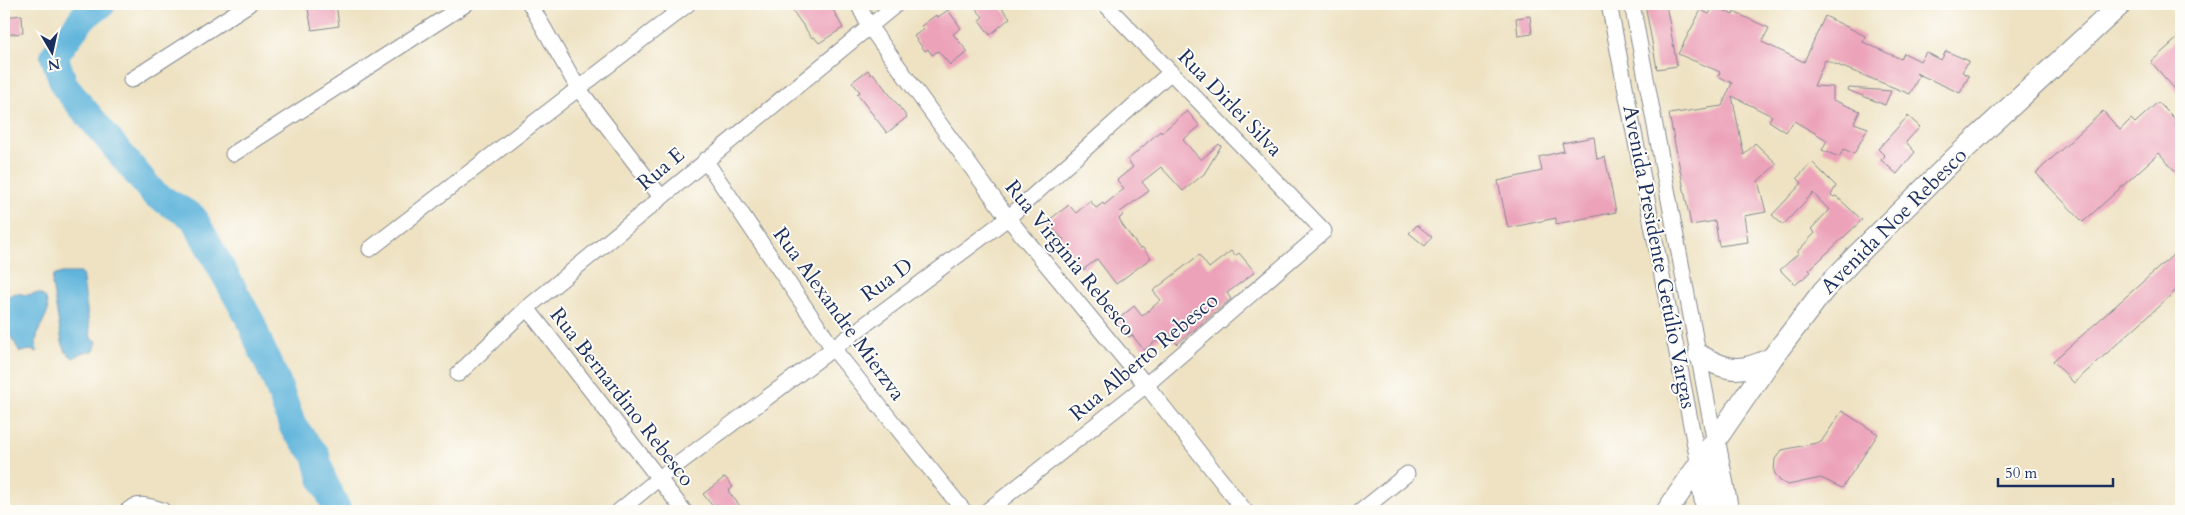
<svg xmlns="http://www.w3.org/2000/svg" width="2185" height="515" viewBox="0 0 2185 515" font-family="Cardo,serif">
<style>
.water{fill:#60b5dc;stroke:#3e729d}
.lines{fill:none;stroke-linecap:round;stroke-linejoin:round}
.river{stroke:#60b5dc;stroke-width:28}
.building{fill:#eca3ba}
.street-casing{stroke:#848890;stroke-width:17}
.secondary-casing{stroke:#848890;stroke-width:23}
.street{stroke:#fff;stroke-width:15}
.secondary{stroke:#fff;stroke-width:21}
.labels{text-anchor:middle;dominant-baseline:central;stroke-width:4;stroke-linejoin:round;paint-order:stroke}
.street-label{font-size:21px;fill:#1b2f5e;stroke:#fdfcf7}
</style>
<rect width="100%" height="100%" fill="#fdfcf7"/>
<filter id="ink" filterUnits="userSpaceOnUse"><feTurbulence type="fractalNoise" baseFrequency=".02" numOctaves="2"/><feDisplacementMap in="SourceGraphic" scale="10" xChannelSelector="R" yChannelSelector="G"/><feConvolveMatrix kernelMatrix="1 2 1 2 8 2 1 2 1" color-interpolation-filters="sRGB"/></filter>
<filter id="wash" filterUnits="userSpaceOnUse"><feTurbulence type="fractalNoise" baseFrequency=".0096" numOctaves="4" result="noise"/><feDisplacementMap in="SourceGraphic" scale="20" xChannelSelector="R" yChannelSelector="G"/><feGaussianBlur stdDeviation="1.12" result="paint"/><feColorMatrix in="noise" values="0 0 0 0 0 0 0 0 0 0 0 0 0 0 0 0 0 1.4 0 .05"/><feComposite in="paint" operator="in"/></filter>
<g filter="url(#wash)">
<rect width="100%" height="100%" fill="#eee2c2"/>
<path class="water" d="M62 273H82L91 339 97 341 94 351 84 352 73 358 66 352 62 342 52 284 53 276Z
M16 293 27 295 39 293 46 298 48 311 38 332 36 342 37 352 30 350 20 352 10 335 4 330V298Z"/>
<g class="lines">
<path class="river" d="M102 4 84 16 54 56 65 87 154 194 193 217 251 322 261 348 276 380 293 427 316 455 322 478 338 511"/>
</g>
<g id="blocks">
<path class="building" d="M307 4H336L339 26 312 30Z
M788 4H830L843 28 819 43 814 37 812 38Z
M972 4H998L1010 18 990 35 979 20 983 17Z
M1645 4H1666L1677 66 1657 69Z
M1714 5 1733 15 1734 12 1769 28 1762 42 1804 62 1825 16 1865 36 1863 42 1901 59 1904 53 1920 61 1926 52 1941 60 1946 51 1969 61 1962 72 1969 76 1960 93 1916 73 1919 76 1910 94 1825 60 1814 86 1833 87V100L1860 111 1854 123 1868 128 1854 154 1844 149 1839 157 1822 150 1827 140 1794 121 1786 132 1769 121 1772 116 1732 96 1744 155 1755 143 1777 164 1758 181 1766 212 1744 216 1748 242 1719 246 1715 221 1691 225 1669 114 1722 106 1732 83 1718 76 1720 72 1678 54 1701 10 1709 14Z
M948 10 961 28 953 34 968 52 950 65 938 51 932 55 928 49 925 51 914 36 924 29 921 26 936 15 938 17Z
M22 15 23 33 4 35V17Z
M1530 16 1532 34 1518 36 1516 18Z
M2181 35V96L2151 62Z
M868 70 871 75 873 73 907 117 887 133 857 94 860 92 852 82Z
M1849 88 1891 91 1885 105 1848 90Z
M2158 102 2178 122 2175 125 2181 132V178L2159 153 2083 222 2036 173 2103 111 2120 130 2131 119 2135 123Z
M1187 111 1200 126 1183 140 1201 160 1219 144 1221 146 1204 174 1183 191 1161 167 1142 182 1149 191 1120 212 1123 215 1119 219 1123 226 1140 249 1142 247 1151 258 1116 284 1097 259 1083 270 1060 243 1064 240 1046 222 1069 205 1076 213 1090 201 1096 208 1103 203 1104 205 1124 189 1117 180 1133 167 1128 160 1160 131 1161 133Z
M1908 116 1920 127 1906 142 1915 152 1897 174 1881 160 1885 156 1878 149Z
M1594 137 1597 159 1605 157 1616 212 1556 224V218L1508 228 1498 181 1542 171 1539 157 1564 151 1562 143Z
M1812 162 1836 186 1831 195 1834 197 1836 196 1862 220 1809 270 1811 272 1795 285 1780 270 1799 253 1797 252 1815 233 1811 229 1829 210 1813 193 1783 225 1772 215 1802 183 1797 178Z
M1417 225 1432 237 1425 246 1409 233Z
M2181 248V286L2074 383 2053 361Z
M1231 251 1235 256 1239 253 1255 272 1227 293 1231 299 1177 344 1168 332 1144 350 1132 335 1129 337 1115 322 1134 306 1142 316 1161 300 1153 291 1199 255 1209 268Z
M1842 411 1878 434 1842 488 1821 478 1788 485 1780 481 1774 472 1775 459 1782 450 1821 442Z
M725 477 733 487 728 491 744 511H715L714 508 703 494Z"/>
</g>
</g>
<g filter="url(#ink)">
<use href="#blocks" fill-opacity="0" stroke="#848890" stroke-width="1"/>
<g class="lines">
<g class="street-casing">
<path id="street" d="M530 4 578 88 661 197
M858 4 869 26 1008 218 1146 385 1245 511
M1609 4 1699 466
M1632 4 1715 443
M131 80 249 4
M233 154 466 4
M705 160 832 347 964 511
M370 249 688 4
M527 308 684 511
M458 374 527 308 897 4
M127 511C138 501 148 506 162 510
M619 511 658 479 1008 218 1171 72
M987 511 1146 385 1324 231 1105 4
M1361 511 1407 474"/>
</g>
<g class="secondary-casing">
<path id="secondary" d="M1699 355C1728 372 1741 373 1772 358
M1715 443 1728 511
M1699 466 1707 511
M1667 511 1772 358 1823 291 1857 255 1953 160 2121 4"/>
</g>
<use href="#street" class="street"/>
<use href="#secondary" class="secondary"/>
</g>
</g>
<g class="labels">
<g class="street-label">
<text transform="translate(1230 103) rotate(46)">Rua Dirlei Silva</text>
<text transform="translate(661 169) rotate(-40)">Rua E</text>
<text transform="translate(1894 221) rotate(-45)">Avenida Noe Rebesco</text>
<text transform="translate(1659 257) rotate(79)">Avenida Presidente Getúlio Vargas</text>
<text transform="translate(1070 258) rotate(51)">Rua Virginia Rebesco</text>
<text transform="translate(887 280) rotate(-36)">Rua D</text>
<text transform="translate(839 314) rotate(54)">Rua Alexandre Mierzva</text>
<text transform="translate(1144 357) rotate(-40)">Rua Alberto Rebesco</text>
<text transform="translate(622 397) rotate(52)">Rua Bernardino Rebesco</text>
</g>
</g>
<rect width="2185" height="515" fill="none" stroke="#fdfcf7" stroke-width="20"/>
<g transform="translate(52 52) rotate(171)" stroke="#fdfcf7" stroke-width="4" paint-order="stroke">
<path d="M0-4L9 19L0 12L-9 19Z" fill="#1b2f5e"/>
<text y="-8" font-size="14" font-weight="bold" text-anchor="middle" fill="#1b2f5e">N</text>
</g>
<path d="M1998 478v8h115v-8" fill="none" stroke="#1b2f5e" stroke-width="2.5"/>
<text x="2005" y="478" font-size="15" fill="#1b2f5e" stroke="#fdfcf7" stroke-width="4" paint-order="stroke">50 m</text>
</svg>
